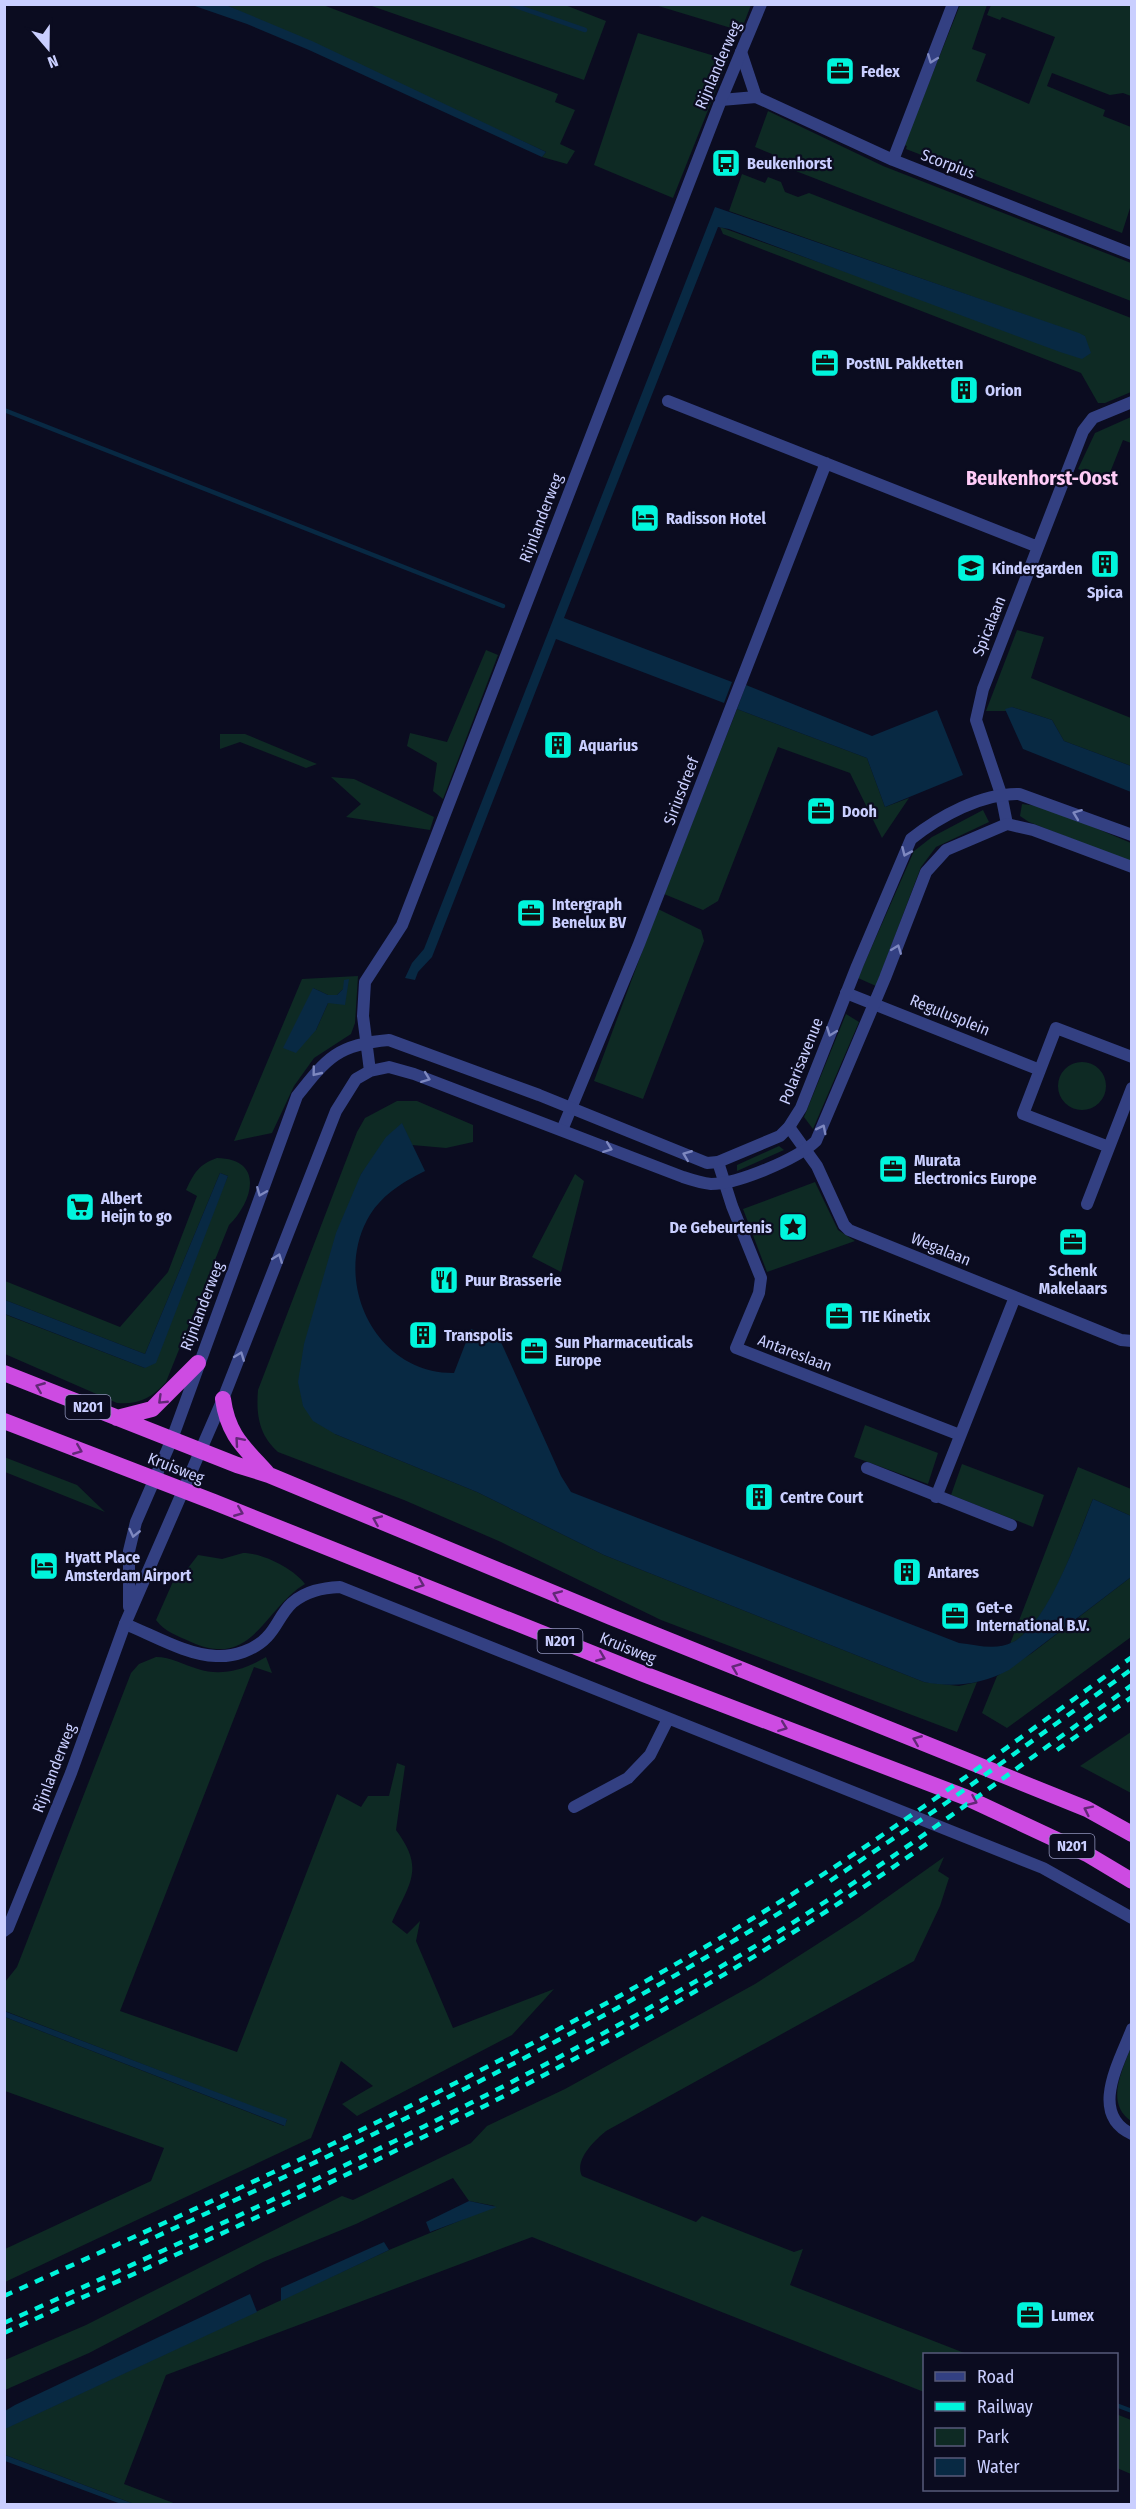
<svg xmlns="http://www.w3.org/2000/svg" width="1136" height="2509" viewBox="0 0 1136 2509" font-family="'Fira Sans Condensed',sans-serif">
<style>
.green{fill:#0e2a24;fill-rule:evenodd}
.water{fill:#082943}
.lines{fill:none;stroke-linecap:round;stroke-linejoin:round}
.stream{stroke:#082943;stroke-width:4.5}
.minor{stroke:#334082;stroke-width:12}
.tertiary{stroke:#334082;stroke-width:12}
.trunk{stroke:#cd4be2;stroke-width:16}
.rail{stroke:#00f5dc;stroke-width:4.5;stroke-dasharray:9 8;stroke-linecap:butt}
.oneway{stroke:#7e88c0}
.oneway2{stroke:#622877}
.labels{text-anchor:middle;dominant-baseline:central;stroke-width:4.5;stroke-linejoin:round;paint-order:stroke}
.shield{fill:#0b0c20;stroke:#9194bc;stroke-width:1.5}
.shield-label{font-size:15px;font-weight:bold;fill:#cacfff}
.street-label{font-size:16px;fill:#cacfff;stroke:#0b0c20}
.poi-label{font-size:16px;font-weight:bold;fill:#cacfff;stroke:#0b0c20;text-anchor:start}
.quarter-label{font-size:20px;font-weight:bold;fill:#ffccf7;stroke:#0b0c20}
</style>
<rect width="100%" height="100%" fill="#0b0c20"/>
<path class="green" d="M1003 4 1131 5V96L1123 93 1110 95 1052 73 1047 86 1105 110 1103 116 1131 127V205L1122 233 906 149 907 146 904 145 960 5H987L972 49 986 54 976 81 1029 104 1055 37 1002 17 1000 20 987 15 991 5Z
M226 5H323L558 94 555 102 575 110 560 144 575 151 567 164 542 157 546 152Z
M369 5H565L606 21 584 80Z
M655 5 751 4V5L741 31Z
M638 33 728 60 673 198 594 165Z
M768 111 883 166 1131 263V301L770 161 772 154 755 147Z
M742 174 765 183 768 177 781 182 785 192 798 197 809 193 1131 318V392L1105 403H1098L1081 373 723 234 720 227 866 279 1085 336 729 211Z
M1131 417V443L1123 440 1107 480 1078 469 1095 433Z
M1017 630 1044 637 1031 678 1131 718V766L1064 741 1052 720 1012 707 1006 711H986Z
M486 650 498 655 443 799 433 791 437 763 407 746 410 733 447 742Z
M737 709 867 758 885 807 909 798 882 838 850 773 778 747 718 901 703 910 664 894Z
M220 734H245L317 764 306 768 240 742 220 749Z
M331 777 354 779 434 817 430 830 346 817 361 804Z
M1022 804 1046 807 1131 843V862L1029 822 1020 816Z
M983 810 989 822 936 847 921 867 876 986 858 978 914 851 932 837Z
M658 909 701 930 704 941 643 1099 594 1081Z
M358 976 355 1023 351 1034 314 1058 294 1086 272 1133 234 1141 302 979ZM313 988 328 995H337L343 989 336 1002 328 1003 316 1030Z
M846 1014 859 1022 813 1129 804 1117Z
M1058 1086a24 24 0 1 1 48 0a24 24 0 1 1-48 0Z
M397 1101H417L473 1125V1142L446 1148 412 1145 402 1124 361 1174 335 1434 477 1492 604 1555 924 1682 959 1686 977 1682 957 1732 661 1620 501 1542 404 1500 278 1452C259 1435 256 1415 258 1390L357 1132 365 1118Z
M779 1146 784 1150 737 1171V1165Z
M217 1158C265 1159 253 1201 229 1225L166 1382C152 1398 138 1405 117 1403L5 1354 4 1314 145 1368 228 1176 220 1173 145 1354 5 1300V1281L120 1327 168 1272 197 1196 186 1190C194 1173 199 1164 217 1158Z
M575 1174 584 1181 561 1272 532 1257Z
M815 1182 838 1230 855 1241 767 1272 743 1209Z
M865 1425 938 1453 928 1484 854 1457Z
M4 1457 77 1485 105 1512 5 1472Z
M962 1464 1044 1495 1033 1527 951 1495Z
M1078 1467 1131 1489V1516L1093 1499C1076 1539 1050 1625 1010 1644Z
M243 1553C263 1553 294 1569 305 1584 264 1608 253 1670 191 1642 178 1636 165 1632 156 1620L175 1577 188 1568 198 1555 222 1559Z
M1131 1577V1637L1007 1728 982 1713 997 1676 1032 1653Z
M156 1657C171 1657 184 1665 198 1669 222 1677 246 1669 266 1657L272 1673 254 1667 120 2011 237 2052 337 1794 361 1807 368 1796H389L397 1763 405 1766 396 1830C425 1869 410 1882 392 1922L407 1934 420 1921 416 1941 453 2028 554 1989 512 2035 357 2116 342 2104 373 2086 341 2061 311 2138 5 2282V2249L151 2181 164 2148 5 2091V2017L284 2126 287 2120 5 2011V1982L17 1967 131 1673 139 1664Z
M1131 1732V1793L1080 1766Z
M944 1857 938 1871 949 1878 940 1906 914 1961 606 2131C594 2141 574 2160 582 2176L686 2218 696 2222 702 2216 794 2252 803 2249 790 2285 967 2354H924V2392L532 2237 166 2375 124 2484 176 2504H134L5 2455 4 2429 389 2250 495 2206 469 2201 453 2178 356 2224 263 2262 89 2353 5 2390V2360L86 2325 342 2196 353 2200 471 2143 487 2126 565 2089 755 1984 858 1918Z
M1131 2047V2121C1105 2103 1122 2071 1131 2047Z
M1116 2414 1131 2420V2474L1117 2468Z"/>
<path class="water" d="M192 5H226L312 41 546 152 542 157 309 50 247 24Z
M715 207 1079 333 1085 336 1091 353 1082 359 1060 352 729 229 718 227 564 618 732 682 724 703 556 639 432 957 418 972 415 980 405 978 412 963 424 949Z
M746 685 872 736 937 710 963 775 885 807 867 758 737 709Z
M1012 707 1052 720 1064 741 1131 766V792L1023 749 1005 709Z
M349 979 345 1005 328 1003 316 1030 296 1053 283 1048 313 988 328 995H337L343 989 344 980Z
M402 1123 425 1171C401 1183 380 1196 367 1220 333 1285 377 1374 454 1373L471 1329 500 1340 561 1476 571 1492 959 1643C977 1645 996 1651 1013 1642 1048 1624 1078 1536 1093 1499L1131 1516V1577L1009 1670C982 1684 955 1688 924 1682L604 1555 477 1492 335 1434 313 1421 303 1406 298 1382 304 1344 336 1233 361 1174 386 1137Z
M220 1173 228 1176 156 1363 145 1368 5 1314V1300L145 1354Z
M4 2011 287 2119 285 2126 5 2017Z
M469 2201 497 2207 430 2232 426 2222Z
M384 2242 389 2250 281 2301V2288Z
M250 2294 257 2312 5 2429V2411L15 2405Z
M5 2455 118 2498 134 2504H121L5 2461Z"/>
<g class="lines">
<path class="stream" d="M510 4 585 30
M4 410 503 606
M1116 2405 1132 2411"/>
<path class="minor" d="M741 52 756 97
M721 100 756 97 893 160 1132 254
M893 160 953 4
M668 401 1038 547
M1007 824 1001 794 976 720 983 689 1083 431 1093 418 1132 402
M846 993 1040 1070
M789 1127 817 1166 844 1225 849 1230 1121 1340 1132 1341
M562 1130 639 944 826 463
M1109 1147 1023 1114 1056 1028 1132 1057
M718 1162 732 1206 761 1278 759 1293 736 1348 960 1435
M1087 1204 1132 1088
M867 1468 1011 1525
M936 1497 1015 1297
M125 1624C153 1635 186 1655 216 1656 234 1657 255 1650 267 1637 277 1627 281 1613 292 1603 306 1591 322 1588 340 1587L1043 1868 1132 1918
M574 1807 628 1778 650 1755 668 1719
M1132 2029C1120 2061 1088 2114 1132 2134"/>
<path class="tertiary" d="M370 1071 363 1016 365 982 402 925 721 100 761 4
M129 1607V1551L136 1522 172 1439 297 1096C327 1058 338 1044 389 1040L539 1095 707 1163 718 1162 780 1136 789 1127 801 1108 857 966 911 839C940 816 982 793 1019 794L1132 835
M4 1931 8 1928 71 1773 125 1624 223 1399 336 1111 356 1079 370 1071 389 1067 414 1074 683 1177C692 1180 702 1183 711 1184 738 1184 797 1159 816 1141L885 978 926 872 946 850 1007 824 1033 830 1132 867"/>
<path class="trunk" d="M4 1373 237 1465 269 1475 611 1617 1087 1809 1132 1834
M223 1399C228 1436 245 1448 268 1474
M117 1418 152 1409 198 1363
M4 1421 214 1502 641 1673 965 1797 1087 1854 1132 1881"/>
<path class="rail" d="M1057 1750 1132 1697
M830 1881 946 1803 1132 1669
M140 2244C365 2141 590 2033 800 1900
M4 2296C258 2181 512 2065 750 1920 883 1840 1006 1748 1132 1657
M4 2323C262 2206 520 2089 762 1942 890 1863 1010 1773 1132 1685
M4 2333C322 2189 642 2044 928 1843"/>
</g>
<defs><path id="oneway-chevron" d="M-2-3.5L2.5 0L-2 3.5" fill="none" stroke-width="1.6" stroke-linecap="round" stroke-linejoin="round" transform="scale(1.5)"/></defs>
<g class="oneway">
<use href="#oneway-chevron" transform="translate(932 59) rotate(111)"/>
<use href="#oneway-chevron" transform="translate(1077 814) rotate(-159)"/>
<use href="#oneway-chevron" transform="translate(906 852) rotate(114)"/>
<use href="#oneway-chevron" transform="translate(897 949) rotate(-69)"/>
<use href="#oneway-chevron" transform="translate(831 1032) rotate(111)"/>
<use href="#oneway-chevron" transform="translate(316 1072) rotate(129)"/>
<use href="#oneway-chevron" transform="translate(426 1078) rotate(21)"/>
<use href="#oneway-chevron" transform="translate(822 1129) rotate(-63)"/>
<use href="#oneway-chevron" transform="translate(608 1148) rotate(21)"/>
<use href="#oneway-chevron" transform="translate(687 1155) rotate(-158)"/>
<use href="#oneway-chevron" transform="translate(261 1192) rotate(112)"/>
<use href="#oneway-chevron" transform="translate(278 1258) rotate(-69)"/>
<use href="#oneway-chevron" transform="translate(240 1356) rotate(-69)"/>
<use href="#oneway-chevron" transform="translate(134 1533) rotate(103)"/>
</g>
<g class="oneway2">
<use href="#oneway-chevron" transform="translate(40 1387) rotate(-158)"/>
<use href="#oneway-chevron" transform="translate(162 1400) rotate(136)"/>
<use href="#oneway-chevron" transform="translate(239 1441) rotate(-131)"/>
<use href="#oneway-chevron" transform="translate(78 1450) rotate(22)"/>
<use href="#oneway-chevron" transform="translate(239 1512) rotate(22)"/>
<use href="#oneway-chevron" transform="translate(377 1520) rotate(-157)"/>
<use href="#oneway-chevron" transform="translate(420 1584) rotate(22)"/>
<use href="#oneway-chevron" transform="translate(557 1595) rotate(-157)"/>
<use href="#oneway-chevron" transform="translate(601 1657) rotate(22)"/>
<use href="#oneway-chevron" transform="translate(736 1668) rotate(-158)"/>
<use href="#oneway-chevron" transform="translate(783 1727) rotate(21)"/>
<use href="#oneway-chevron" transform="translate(917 1740) rotate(-158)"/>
<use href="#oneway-chevron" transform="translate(973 1801) rotate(24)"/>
<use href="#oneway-chevron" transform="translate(1088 1810) rotate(-154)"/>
</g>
<defs>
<g id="office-square" transform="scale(1.5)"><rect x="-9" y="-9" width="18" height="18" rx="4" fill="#00f5dc" stroke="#0b0c20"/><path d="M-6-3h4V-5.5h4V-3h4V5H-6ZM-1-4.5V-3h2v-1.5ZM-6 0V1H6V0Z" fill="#111"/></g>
<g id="bus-square" transform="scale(1.5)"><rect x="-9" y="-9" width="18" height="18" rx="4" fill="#00f5dc" stroke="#0b0c20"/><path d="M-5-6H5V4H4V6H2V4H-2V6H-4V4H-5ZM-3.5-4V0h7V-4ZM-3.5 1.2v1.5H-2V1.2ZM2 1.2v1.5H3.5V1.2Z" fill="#111"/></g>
<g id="building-square" transform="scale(1.5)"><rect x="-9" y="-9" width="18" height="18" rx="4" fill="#00f5dc" stroke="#0b0c20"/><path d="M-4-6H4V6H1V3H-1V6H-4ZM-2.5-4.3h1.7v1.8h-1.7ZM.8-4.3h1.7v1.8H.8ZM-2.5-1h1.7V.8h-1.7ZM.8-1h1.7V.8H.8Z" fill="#111"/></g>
<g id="hotel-square" transform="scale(1.5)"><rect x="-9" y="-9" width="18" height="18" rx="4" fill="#00f5dc" stroke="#0b0c20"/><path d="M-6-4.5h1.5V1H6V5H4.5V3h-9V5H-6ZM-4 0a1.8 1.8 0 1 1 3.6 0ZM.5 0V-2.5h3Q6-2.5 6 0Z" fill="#111"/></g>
<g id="school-square" transform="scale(1.5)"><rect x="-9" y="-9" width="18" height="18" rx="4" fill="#00f5dc" stroke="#0b0c20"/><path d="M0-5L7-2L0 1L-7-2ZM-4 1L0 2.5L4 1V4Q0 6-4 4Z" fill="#111"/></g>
<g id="supermarket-square" transform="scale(1.5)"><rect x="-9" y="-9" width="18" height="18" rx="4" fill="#00f5dc" stroke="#0b0c20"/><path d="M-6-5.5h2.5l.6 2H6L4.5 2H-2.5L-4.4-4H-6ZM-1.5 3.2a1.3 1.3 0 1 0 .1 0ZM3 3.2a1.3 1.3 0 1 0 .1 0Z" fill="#111"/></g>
<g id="sight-square" transform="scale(1.5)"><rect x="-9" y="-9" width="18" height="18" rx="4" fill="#00f5dc" stroke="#0b0c20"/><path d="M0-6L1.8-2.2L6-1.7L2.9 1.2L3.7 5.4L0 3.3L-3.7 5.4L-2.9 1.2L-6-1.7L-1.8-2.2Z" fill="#111"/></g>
<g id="restaurant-square" transform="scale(1.5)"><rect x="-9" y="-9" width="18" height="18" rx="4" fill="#00f5dc" stroke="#0b0c20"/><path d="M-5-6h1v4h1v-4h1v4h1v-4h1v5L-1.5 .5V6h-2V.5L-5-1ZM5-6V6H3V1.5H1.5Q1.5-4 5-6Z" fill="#111"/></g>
</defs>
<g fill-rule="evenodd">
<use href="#office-square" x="840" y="71"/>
<use href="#bus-square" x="726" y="163"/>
<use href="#office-square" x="825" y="363"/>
<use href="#building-square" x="964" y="390"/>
<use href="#hotel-square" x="645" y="518"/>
<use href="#building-square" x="1105" y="564"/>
<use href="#school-square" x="971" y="568"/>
<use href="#building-square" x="558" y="745"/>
<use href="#office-square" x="821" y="811"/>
<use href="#office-square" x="531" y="913"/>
<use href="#office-square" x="893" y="1169"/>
<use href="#supermarket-square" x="80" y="1207"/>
<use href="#sight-square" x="793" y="1227"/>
<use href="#office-square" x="1073" y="1242"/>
<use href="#restaurant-square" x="444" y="1280"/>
<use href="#office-square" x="839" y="1316"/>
<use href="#building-square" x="423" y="1335"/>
<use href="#office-square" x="534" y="1351"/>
<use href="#building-square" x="759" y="1497"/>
<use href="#hotel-square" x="44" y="1566"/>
<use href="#building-square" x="907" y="1572"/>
<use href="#office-square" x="955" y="1616"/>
<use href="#office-square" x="1030" y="2315"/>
</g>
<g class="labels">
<g class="shield">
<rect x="65.5" y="1395" width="45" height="24" rx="4.5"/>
<rect x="537.5" y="1629" width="45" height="24" rx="4.5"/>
<rect x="1049.5" y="1834" width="45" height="24" rx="4.5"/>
</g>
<g class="shield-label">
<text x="88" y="1407">N201</text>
<text x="560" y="1641">N201</text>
<text x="1072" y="1846">N201</text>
</g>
<g class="street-label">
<text transform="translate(718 65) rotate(-67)">Rijnlanderweg</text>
<text transform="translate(948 164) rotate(21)">Scorpius</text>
<text transform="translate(541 518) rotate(-69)">Rijnlanderweg</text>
<text transform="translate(989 626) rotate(-68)">Spicalaan</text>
<text transform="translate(681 791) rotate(-69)">Siriusdreef</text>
<text transform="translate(950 1015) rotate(22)">Regulusplein</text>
<text transform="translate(801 1061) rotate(-68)">Polarisavenue</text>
<text transform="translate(941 1249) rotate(22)">Wegalaan</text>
<text transform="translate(202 1306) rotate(-69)">Rijnlanderweg</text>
<text transform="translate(795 1353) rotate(21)">Antareslaan</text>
<text transform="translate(176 1468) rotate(21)">Kruisweg</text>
<text transform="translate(628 1648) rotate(22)">Kruisweg</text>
<text transform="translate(54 1768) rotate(-69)">Rijnlanderweg</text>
</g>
<g class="poi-label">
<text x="861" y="71">Fedex</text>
<text x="747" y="163">Beukenhorst</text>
<text x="846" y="363">PostNL Pakketten</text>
<text x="985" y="390">Orion</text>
<text x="666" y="518">Radisson Hotel</text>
<text x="992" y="568">Kindergarden</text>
<text x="1105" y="592" text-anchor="middle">Spica</text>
<text x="579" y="745">Aquarius</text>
<text x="842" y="811">Dooh</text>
<text x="552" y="904">Intergraph<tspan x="552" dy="18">Benelux BV</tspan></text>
<text x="914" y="1160">Murata<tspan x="914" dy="18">Electronics Europe</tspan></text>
<text x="101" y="1198">Albert<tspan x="101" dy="18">Heijn to go</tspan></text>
<text x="772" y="1227" text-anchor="end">De Gebeurtenis</text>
<text x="1073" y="1270" text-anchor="middle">Schenk<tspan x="1073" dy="18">Makelaars</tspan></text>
<text x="465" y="1280">Puur Brasserie</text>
<text x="860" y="1316">TIE Kinetix</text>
<text x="444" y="1335">Transpolis</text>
<text x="555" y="1342">Sun Pharmaceuticals<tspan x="555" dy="18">Europe</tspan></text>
<text x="780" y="1497">Centre Court</text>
<text x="65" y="1557">Hyatt Place<tspan x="65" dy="18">Amsterdam Airport</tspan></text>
<text x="928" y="1572">Antares</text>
<text x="976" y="1607">Get-e<tspan x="976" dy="18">International B.V.</tspan></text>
<text x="1051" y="2315">Lumex</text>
</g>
<g class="quarter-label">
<text x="1042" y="478">Beukenhorst-Oost</text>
</g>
</g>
<rect width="1136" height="2509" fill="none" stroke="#cacfff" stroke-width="12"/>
<rect x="923" y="2353" width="195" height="138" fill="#0b0c20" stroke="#575a79" stroke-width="1.5"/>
<rect x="935" y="2372" width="30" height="9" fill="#334082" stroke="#575a79" stroke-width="1.5"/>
<text x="977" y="2383" font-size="18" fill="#cacfff">Road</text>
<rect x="935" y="2402" width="30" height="9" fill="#00f5dc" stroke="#575a79" stroke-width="1.5"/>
<text x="977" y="2413" font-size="18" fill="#cacfff">Railway</text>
<rect x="935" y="2428" width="30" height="18" fill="#0e2a24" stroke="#575a79" stroke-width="1.5"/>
<text x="977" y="2443" font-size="18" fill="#cacfff">Park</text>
<rect x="935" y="2458" width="30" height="18" fill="#082943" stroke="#575a79" stroke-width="1.5"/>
<text x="977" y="2473" font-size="18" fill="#cacfff">Water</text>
<g transform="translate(48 48) rotate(160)" stroke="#0b0c20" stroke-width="4.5" paint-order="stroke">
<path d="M0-4.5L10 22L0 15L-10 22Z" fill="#cacfff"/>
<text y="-9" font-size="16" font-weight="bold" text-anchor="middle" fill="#cacfff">N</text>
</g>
</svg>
